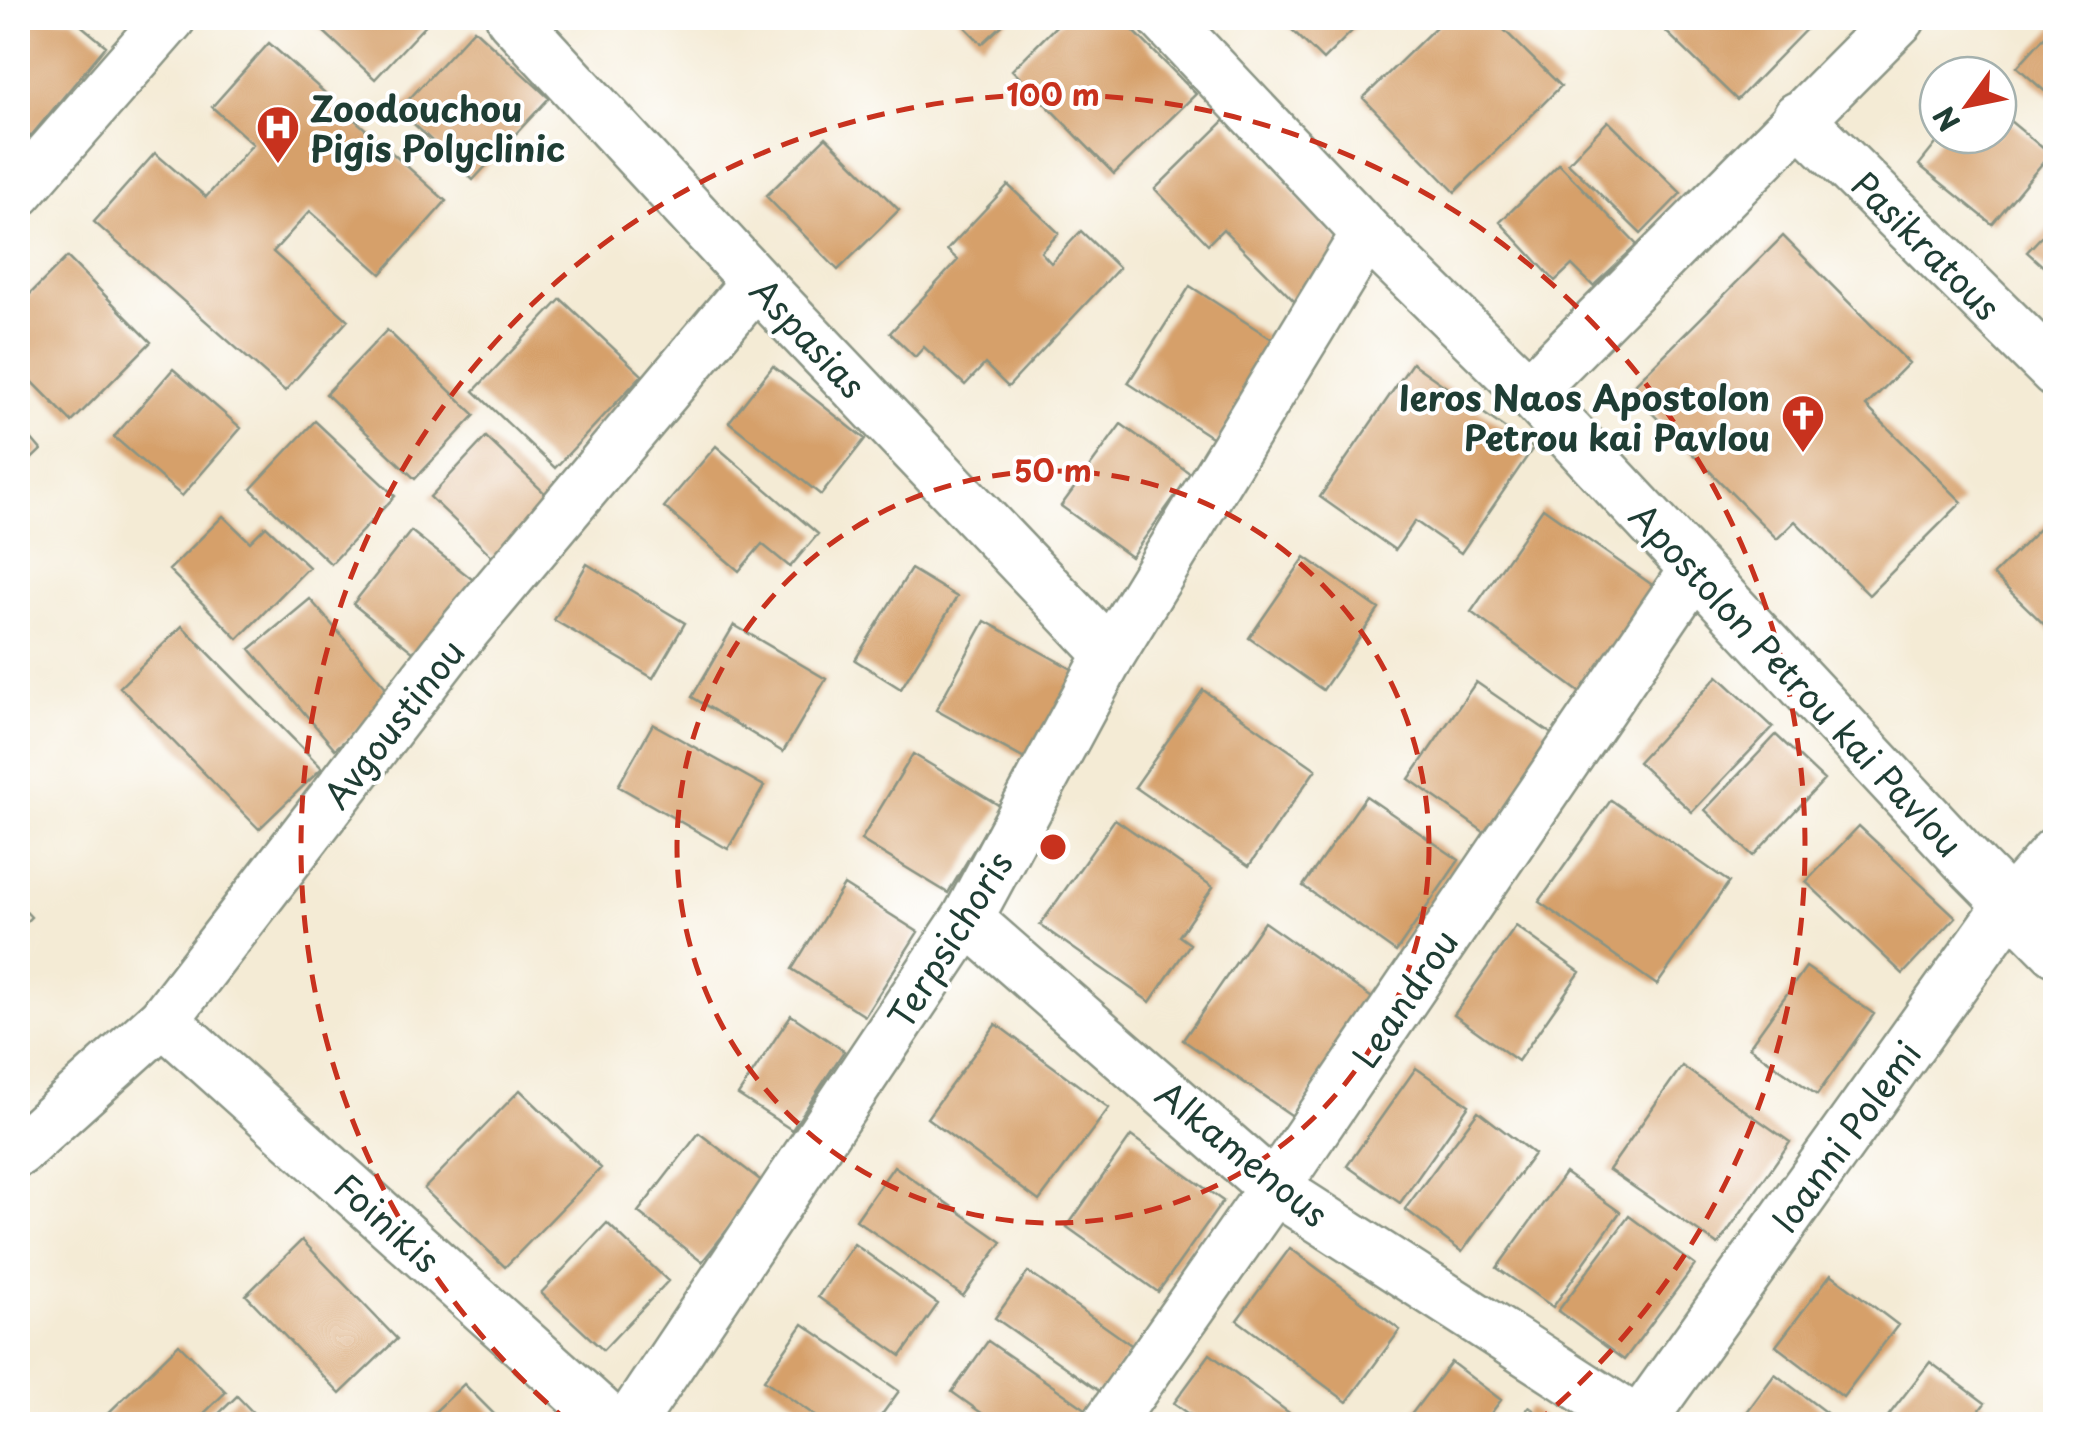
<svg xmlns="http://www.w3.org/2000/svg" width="2073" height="1442" viewBox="0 0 2073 1442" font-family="'Playpen Sans',sans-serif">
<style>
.building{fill:#d6a06a}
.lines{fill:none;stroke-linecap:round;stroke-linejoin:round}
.minor-casing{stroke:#8a9484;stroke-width:55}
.minor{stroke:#fff;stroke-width:50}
.ring{fill:none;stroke:#c8321e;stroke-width:5;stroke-dasharray:18 12}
.labels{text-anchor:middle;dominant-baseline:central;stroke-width:8;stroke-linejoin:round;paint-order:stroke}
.poi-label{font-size:35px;font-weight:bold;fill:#1f3d34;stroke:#fff;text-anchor:start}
.street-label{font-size:35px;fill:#1f3d34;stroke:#fff}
.centre{fill:#c8321e;stroke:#fff;stroke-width:5}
.ring-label{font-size:30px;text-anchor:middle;font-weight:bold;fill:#c8321e;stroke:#fff;stroke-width:8;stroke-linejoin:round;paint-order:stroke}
</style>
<rect width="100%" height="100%" fill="#fff"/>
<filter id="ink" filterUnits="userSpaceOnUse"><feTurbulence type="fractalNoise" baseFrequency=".01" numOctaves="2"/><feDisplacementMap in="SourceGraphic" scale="20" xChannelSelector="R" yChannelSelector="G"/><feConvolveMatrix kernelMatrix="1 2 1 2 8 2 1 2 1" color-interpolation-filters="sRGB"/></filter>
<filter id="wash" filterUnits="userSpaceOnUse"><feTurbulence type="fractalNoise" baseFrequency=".0048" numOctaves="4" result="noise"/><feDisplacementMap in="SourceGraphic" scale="40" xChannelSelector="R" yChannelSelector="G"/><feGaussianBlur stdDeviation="2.25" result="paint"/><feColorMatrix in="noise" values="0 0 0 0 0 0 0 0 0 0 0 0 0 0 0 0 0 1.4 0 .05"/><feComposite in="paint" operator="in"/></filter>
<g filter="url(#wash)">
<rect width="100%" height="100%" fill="#f4ebd5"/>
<g id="blocks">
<path class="building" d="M18 18H72L106 46 30 137 18 127Z
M309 18H432L375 79Z
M956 18H1010L982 44Z
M1064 18H1121L1196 94 1114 174 1012 70Z
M1280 18H1365L1323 60Z
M1445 18H1492L1561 86 1455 192 1363 98Z
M1652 18H1817L1737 100Z
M2056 24V101L2017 67Z
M474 29 549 98 473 180 399 110Z
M269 43 446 201 381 274 310 211 273 252 348 320 285 391 94 222 155 153 206 197 253 144 212 107Z
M1998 111 2050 154 1992 224 1919 165 1943 135H1998Z
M1225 120 1348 250 1295 302 1223 229 1208 244 1155 189Z
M1608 121 1681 193 1641 234 1568 163Z
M826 137 899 210 838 270 766 196Z
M1559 164 1637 245 1593 286 1572 265 1555 281 1500 222Z
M1008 185 1059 233 1041 252 1051 263 1081 231 1119 268 1008 387 985 364 965 385 924 347 915 357 890 333 958 260 947 250Z
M2056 221V278L2027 252Z
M1783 236 1909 363 1866 406 1962 502 1869 595 1795 521 1777 539 1629 390Z
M67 257 151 342 72 422 18 367V306Z
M1190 286 1281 345 1219 442 1128 383Z
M561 299 642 375 555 468 474 391Z
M387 330 475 415 415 479 326 394Z
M1412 363 1533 448 1461 553 1415 521 1395 550 1320 497Z
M773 366 865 439 821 495 729 422Z
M173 369 241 428 182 496 114 437Z
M315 421 395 496 331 564 251 489Z
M18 423 41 450 18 472Z
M1121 424 1191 474 1131 557 1061 506Z
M486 437 554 502 498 562 430 497Z
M716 446 818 534 790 567 762 544 739 571 664 507Z
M1543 508 1668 596 1594 703 1471 612Z
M2056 512V636L1993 575Z
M223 516 250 542 266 526 309 567 238 639 169 570Z
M411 531 482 587 424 661 353 604Z
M1305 557 1379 609 1323 690 1249 638Z
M587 564 685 623 653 678 554 620Z
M911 569 957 597 901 689 855 660Z
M310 599 395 698 335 749 250 649Z
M985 621 1079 673 1030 762 936 710Z
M734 625 826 679 783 752 692 697Z
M182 626 322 768 259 829 120 687Z
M1718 676 1773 727 1692 812 1638 762Z
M1476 682 1559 739 1491 837 1409 779Z
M1203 690 1316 769 1249 866 1135 787Z
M653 724 764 786 728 849 618 786Z
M1776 735 1824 780 1753 856 1705 810Z
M913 754 1000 806 948 893 861 840Z
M1366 796 1459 860 1396 952 1303 886Z
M1611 800 1729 882 1657 985 1539 902Z
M1115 819 1213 887 1179 936 1190 944 1150 1002 1040 925Z
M1859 826 1956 917 1903 974 1806 882Z
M844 885 918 932 865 1016 792 969Z
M18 903 31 917 18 930Z
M1264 922 1375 1000 1294 1117 1183 1040Z
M1516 926 1580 972 1518 1061 1454 1015Z
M1806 967 1874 1014 1817 1095 1749 1047Z
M791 1015 844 1051 792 1130 738 1095Z
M996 1024 1109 1108 1039 1201 927 1118Z
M1682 1066 1790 1142 1718 1245 1609 1170Z
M1416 1068 1469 1105 1400 1203 1347 1166Z
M520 1090 601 1168 505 1267 424 1189Z
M1478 1111 1534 1154 1462 1252 1405 1209Z
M699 1133 764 1183 702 1262 638 1212Z
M1131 1136 1223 1201 1158 1292 1067 1227Z
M894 1166 1002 1242 963 1296 856 1220Z
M1565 1173 1620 1212 1553 1307 1497 1268Z
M1629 1216 1695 1265 1624 1360 1558 1311Z
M607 1223 668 1281 603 1350 541 1293Z
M302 1240 397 1339 340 1394 246 1295Z
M854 1244 938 1304 901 1356 818 1297Z
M1290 1248 1400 1330 1347 1402 1237 1320Z
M1028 1272 1134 1347 1102 1393 995 1318Z
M1831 1274 1898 1325 1843 1397 1776 1346Z
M803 1324 899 1391 875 1424H827L764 1380Z
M988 1341 1100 1419 1096 1424H997L952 1392Z
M179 1344 226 1392 193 1424H97Z
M1210 1354 1304 1424H1203L1174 1403Z
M1451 1362 1501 1400 1483 1424H1404Z
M1930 1362 1985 1403 1969 1424H1882Z
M1775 1374 1841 1424H1738Z
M464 1384 504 1424H422Z
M237 1396 264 1424H208Z
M1529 1407 1553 1424H1516Z
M745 1414 755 1424H735Z"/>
</g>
</g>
<g filter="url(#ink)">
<use href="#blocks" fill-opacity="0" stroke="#8a9484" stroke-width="2.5"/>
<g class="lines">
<g class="minor-casing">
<path id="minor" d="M512 18 756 282 1110 654
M1164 18 1367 233 1529 391 1975 869 2056 951
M1798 117 2056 372
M18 192 170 18
M1529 391 1900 18
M967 919 1274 1188 1640 1424
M163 1020 613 1424
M18 1151 163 1020 451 646 756 282
M1639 1423 2009 906 2056 852
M629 1424 967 919 1110 654 1367 233
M1108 1424 1274 1188 1695 569"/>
</g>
<use href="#minor" class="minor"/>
</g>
</g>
<g class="ring">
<circle cx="1053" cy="847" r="376"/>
<path d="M570 1423A752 752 0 1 1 1536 1423"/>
</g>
<defs>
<g id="hospital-pin" transform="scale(2.25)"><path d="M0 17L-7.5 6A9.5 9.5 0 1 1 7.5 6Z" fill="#c8321e" stroke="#fff"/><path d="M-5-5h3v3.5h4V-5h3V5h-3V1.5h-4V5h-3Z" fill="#fff"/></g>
<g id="church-pin" transform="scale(2.25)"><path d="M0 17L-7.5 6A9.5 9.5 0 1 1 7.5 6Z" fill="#c8321e" stroke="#fff"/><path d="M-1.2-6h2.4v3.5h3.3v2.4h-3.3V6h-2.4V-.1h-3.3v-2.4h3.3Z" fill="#fff"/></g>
</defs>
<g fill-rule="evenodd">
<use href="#hospital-pin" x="278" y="127"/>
<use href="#church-pin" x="1803" y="416"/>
</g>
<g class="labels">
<g class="poi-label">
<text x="310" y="107">Zoodouchou<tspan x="310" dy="40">Pigis Polyclinic</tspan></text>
<text x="1770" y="396" text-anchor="end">Ieros Naos Apostolon<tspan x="1770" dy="40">Petrou kai Pavlou</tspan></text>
</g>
<g class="street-label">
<text transform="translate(1927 245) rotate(45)">Pasikratous</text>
<text transform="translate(809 337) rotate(47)">Aspasias</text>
<text transform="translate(1797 679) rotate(47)">Apostolon Petrou kai Pavlou</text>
<text transform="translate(393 723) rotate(-52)">Avgoustinou</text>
<text transform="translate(949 939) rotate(-58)">Terpsichoris</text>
<text transform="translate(1404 998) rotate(-56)">Leandrou</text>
<text transform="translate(1845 1136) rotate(-54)">Ioanni Polemi</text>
<text transform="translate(1243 1153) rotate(39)">Alkamenous</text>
<text transform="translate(388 1222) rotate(42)">Foinikis</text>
</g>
</g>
<circle cx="1053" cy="847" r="15" class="centre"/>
<g class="ring-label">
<text x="1053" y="106">100 m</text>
<text x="1053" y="482">50 m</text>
</g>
<rect width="2073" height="1442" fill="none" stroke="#fff" stroke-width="60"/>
<g transform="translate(1968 105) rotate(237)"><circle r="48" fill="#ffffff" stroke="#a5b1ae" stroke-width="2.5"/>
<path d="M0-8L18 38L0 25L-18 38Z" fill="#c8321e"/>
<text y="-15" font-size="28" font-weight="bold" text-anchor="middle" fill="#1f3d34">N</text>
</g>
</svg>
